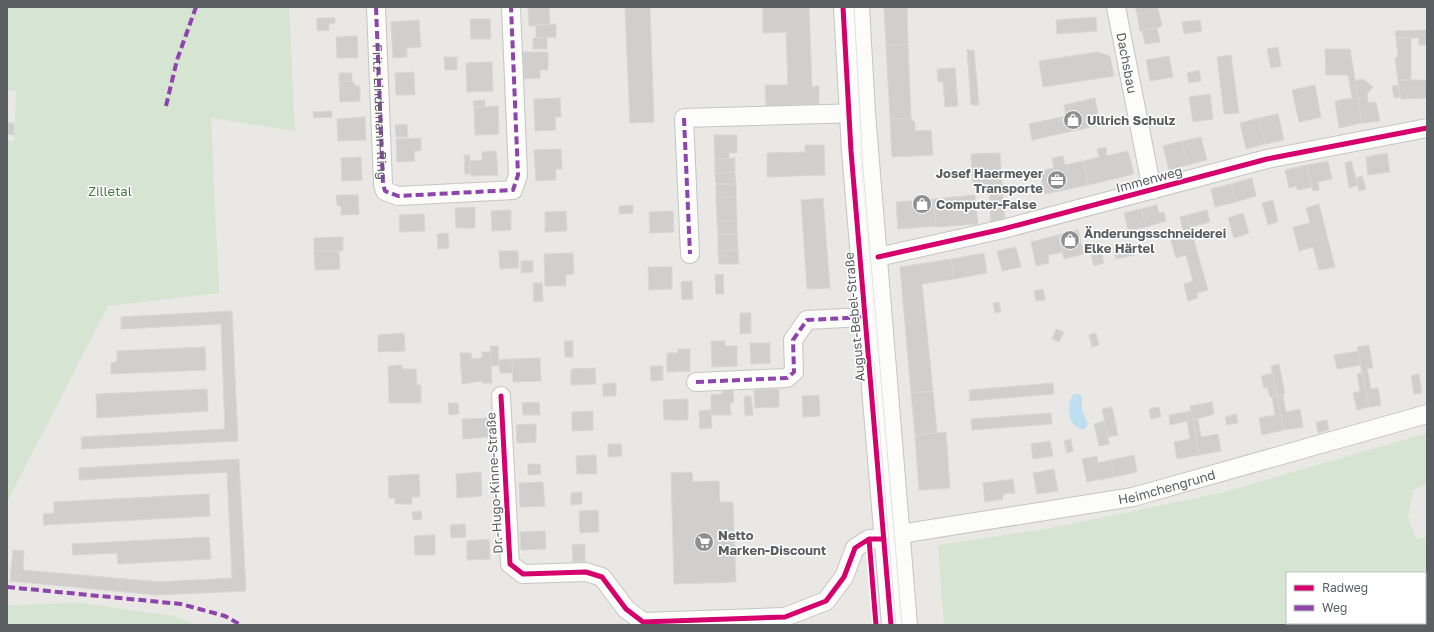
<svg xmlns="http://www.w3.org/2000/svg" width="1434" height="632" viewBox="0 0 1434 632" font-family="'Golos Text',sans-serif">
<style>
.green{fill:#d6e4d2}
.water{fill:#bedfef}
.building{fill:#d1cfce;stroke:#d9d7d4}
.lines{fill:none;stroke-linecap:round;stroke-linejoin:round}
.minor-casing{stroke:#c4c5c5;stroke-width:20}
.minor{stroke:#fcfcfb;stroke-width:18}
.tram{stroke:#e2e1e1;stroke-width:1}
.quiet{stroke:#8e44ad;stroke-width:4;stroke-dasharray:8 4;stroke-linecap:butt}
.cycleway-casing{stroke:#fff;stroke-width:8}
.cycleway{stroke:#d6006c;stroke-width:5}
.labels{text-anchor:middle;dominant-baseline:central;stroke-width:3;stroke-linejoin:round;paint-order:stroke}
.street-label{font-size:13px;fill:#5b5f62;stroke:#fff}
.poi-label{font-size:13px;font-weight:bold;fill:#5b5f62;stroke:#fff;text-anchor:start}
.park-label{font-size:13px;fill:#427d3f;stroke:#fff}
</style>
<rect width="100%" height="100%" fill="#eae8e5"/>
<path class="green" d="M7 7H289L295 131 211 118 219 293 108 306 7 502V141H14L16 91 7 90Z
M1427 433V484L1413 490 1408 517 1416 539 1427 537V593L1425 594V573H1287V623H1392L1393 625H944L938 545 1051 528 1221 493Z
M80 603 174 616 196 625H7V605Z"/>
<path class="water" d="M1074 394H1080L1082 398V410L1088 424 1085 429C1068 431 1065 403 1074 394Z"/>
<path class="building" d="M528 7H549L550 25 529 26Z
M625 7H650L654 122 630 123Z
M763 7H809L812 87 819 86V104L766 106 765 85H788L786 32 763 33Z
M884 7H907L908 44 886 45Z
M1135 7H1158V9L1137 14Z
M1158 9 1162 25 1160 27 1140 31 1137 14Z
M1096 17 1097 31 1057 34 1056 20Z
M317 18H335V23L329 24V30L317 31Z
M470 19H490L491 39H471Z
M419 20 421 47 407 48V57L393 58 391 22Z
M1200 20 1202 31 1184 34 1182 22Z
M556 24V37L536 38V25Z
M1157 28 1160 42 1145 44 1142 31Z
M1427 30V45H1419V38H1396L1395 31Z
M357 36 358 58H337L336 37Z
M533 38H547V49H533Z
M1396 38H1411V80H1398L1395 58 1398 57Z
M908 44 911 118 890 119 886 45Z
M1278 47 1281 66 1271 68 1267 49Z
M1325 49H1350L1358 97 1352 98 1348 75H1326Z
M967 50H974L979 105H971Z
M523 52H548V70H540V78L524 79Z
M1097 52 1110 56 1114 76 1043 87 1039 61Z
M1231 55 1239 113 1224 114 1217 57Z
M1169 56 1173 77 1150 81 1146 60Z
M444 57H457V70H445Z
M492 62 493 91 467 92 466 63Z
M955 68 958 106 945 107 943 82H938L937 69Z
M1199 70 1201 81 1189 83 1187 73Z
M414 72 415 95H396L395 73Z
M339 73H352V81L339 82Z
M1363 79 1373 87 1367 94 1368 103 1376 102 1380 121 1362 123 1355 81Z
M1398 80H1427V98L1401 99Z
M352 81 356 86H360V101L340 102 339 82Z
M1315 85 1321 117 1299 122 1292 90Z
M1399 85 1400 97 1394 98 1392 86Z
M1210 94 1213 119 1193 122 1189 97Z
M1358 97 1362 123 1339 128 1335 101Z
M560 98 561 117H555L556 130 535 131 534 99Z
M1095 98 1100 125 1032 140 1029 124 1066 116 1064 105Z
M485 100V107H474L473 101Z
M498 106 499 134 475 135 474 107Z
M332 111V117L314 118 313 112Z
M1278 114 1284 140 1265 144 1259 118Z
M365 117 366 140 338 141 337 119Z
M911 118 915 123V131L931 130 933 155 892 157 890 119Z
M1259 118 1265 144 1246 149 1240 123Z
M7 123H14V135L7 134Z
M407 124 408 137H396L395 125Z
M714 135H737V153H729V158L715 159Z
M1201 137 1207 160 1188 165 1182 141Z
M421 138V151H414L415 161 397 162 396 139Z
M1182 141 1188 165 1169 170 1163 146Z
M805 145H824L825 175 767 177V153L805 152Z
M1106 147 1107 156 1128 151 1134 174 1088 185 1083 161 1099 157 1097 149Z
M561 149 562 169H556V180L536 181 534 150Z
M496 151 498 175 471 176 470 161 482 160V152Z
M1000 153 1005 224 991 225 989 185 973 186 971 154Z
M1387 153 1390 172 1368 175 1366 157Z
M464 155H470V174H465Z
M1063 156 1065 165 1083 161 1088 185 1045 194 1039 171 1054 168 1052 158Z
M361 157 362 180 342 181 341 158Z
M735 158V172L715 173V159Z
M1328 161 1332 179 1318 182 1319 190 1313 191 1307 165Z
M1351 161 1358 185 1349 188 1345 163Z
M1307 165 1312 187 1297 190V186L1289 188 1285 170Z
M735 172 736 184H716L715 173Z
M1362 176 1366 189 1359 191 1355 178Z
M1252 178 1256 196 1236 202 1231 184Z
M716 184H736V197L716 198Z
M1231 184 1236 202 1215 207 1211 189Z
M336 195H358L359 214 341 215V207L337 205Z
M975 195 978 224 936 227 933 199Z
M736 197 737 220 717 221 716 198Z
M823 198 830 288 807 289 801 200Z
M933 199 936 226 898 229 896 202Z
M1273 200 1278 222 1268 225 1262 203Z
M1319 204 1335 267 1319 270 1313 247 1299 251 1293 227 1310 223 1306 208Z
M633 205V213L619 214V206Z
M1157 205 1159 213 1164 212 1166 221 1146 227 1141 209Z
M475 207V228H456L455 208Z
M1141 209 1146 227 1128 231 1124 213Z
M511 210V230L492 231 491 211Z
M1207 210 1210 222 1190 227 1187 215Z
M566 211 567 231 545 232V212Z
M673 211 674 232 650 233 649 212Z
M1243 213 1249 233 1234 238 1228 218Z
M424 214 425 231 400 232 399 215Z
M1187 215 1208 290 1197 293 1198 298 1188 301 1184 284 1193 281 1186 255 1176 258 1169 234 1183 230 1180 217Z
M737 220V234H718L717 221Z
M1078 230 1084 254 1064 259 1058 235Z
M448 233 449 248 438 249 437 234Z
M718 234H737L738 250 718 251Z
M1058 235 1063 252 1048 255 1049 263 1036 266 1031 242Z
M343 237V251H314V238Z
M1099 242 1104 263 1094 266 1088 245Z
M1132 244 1135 255 1116 259 1113 249Z
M1016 247 1021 267 1002 271 997 251Z
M738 250 739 264H719L718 251Z
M314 251H339L340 269 315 270Z
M499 251H518L519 268 500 269Z
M573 253 574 274 566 275V286H545L544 254Z
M984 253 987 273 954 279 951 259Z
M951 259 954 279 922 284 933 391 911 393 900 267Z
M521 261H533V272L521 273Z
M648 267H672V289L649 290Z
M723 274 724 294H716L715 275Z
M692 281 693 299 682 300 681 282Z
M533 283H542L543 301 534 302Z
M1043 289 1045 300 1036 301 1034 291Z
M999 302 1001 312 995 313 993 303Z
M232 311 238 441 82 449 81 437 225 429 221 324 121 329V317Z
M740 313H751V333L740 334Z
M1056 329 1064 332 1059 342 1052 339Z
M404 333 405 351 378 352V335Z
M1096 333 1099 345 1092 347 1089 335Z
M564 341H573V357H565Z
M711 341H725V346H737V366L712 367Z
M750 343H770V363L751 364Z
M1369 345 1373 368 1367 369 1368 372 1362 373 1357 347Z
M490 346H498L499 366H491Z
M205 347 206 370 111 374V363L117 362V351Z
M678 349H690V371L667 372V353H678Z
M1358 351 1361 365 1337 369 1334 355Z
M482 352H490L492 383H482V381L462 384 460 353H471L472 359 482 358Z
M540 358 541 381 513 382 512 359Z
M512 359 513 373H500L499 360Z
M1279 364 1285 394 1277 396 1271 366Z
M402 365V369H416L417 385H421V403H389L388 366Z
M650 366H663V380L651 381Z
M595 368 596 384 571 385V369Z
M1368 372 1371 389 1378 388 1381 405 1369 407 1362 373Z
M1273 373 1275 385 1264 388 1261 376Z
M1362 373 1369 407 1357 410 1353 393 1360 391 1357 374Z
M1419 374 1422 393 1414 394 1411 376Z
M616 383V396H603V384Z
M1053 383 1054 394 970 401 969 390Z
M1275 385 1277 396 1270 397 1267 387Z
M207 389 208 411 97 418 96 394Z
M779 389V407L755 408 754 390Z
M733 390 734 403H730L731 415H711V395L722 394V391Z
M933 391 937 433 915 435 911 393Z
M819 395 820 416 803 417 802 396Z
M1283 395 1286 412 1300 409 1303 427 1284 430 1277 396Z
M744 396H751L753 415 745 416Z
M1277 396 1284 430 1262 435 1259 418 1275 415 1272 397Z
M688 399V420H664L663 400Z
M539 402 540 415H523L522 403Z
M1212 402 1214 414 1193 420 1190 406Z
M448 403H458L459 414 449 415Z
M1112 407 1118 435 1108 437 1102 409Z
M1159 407 1161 417 1151 419 1149 409Z
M711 410 712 428 700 429 699 411Z
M593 411V430L572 431V412Z
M1191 411 1193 420 1170 425 1169 415Z
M1051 413 1052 424 972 430 971 419Z
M1236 414 1238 423 1227 425 1225 417Z
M487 418 488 437 463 439 462 419Z
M1198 419 1201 437 1218 434 1221 451 1199 455 1193 420Z
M1193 420 1199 455 1177 459 1174 442 1190 439 1187 421Z
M1327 420 1329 430 1318 433 1316 422Z
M1104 421 1109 444 1099 446 1094 424Z
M536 424V442L517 443 516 425Z
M946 432 950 488 919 490 915 435Z
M1071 439 1073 451 1067 453 1064 441Z
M1050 441 1053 456 1033 459 1031 444Z
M608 444H621L622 456 608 457Z
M596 455 597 474H577L576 456Z
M1134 455 1137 472 1114 477 1111 460Z
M1097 456 1098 463 1111 460 1114 477 1087 482 1082 459Z
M239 459 246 591 156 595 10 581 13 550 24 551 23 570 161 582 232 578 227 472 79 480V468Z
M528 464H540L541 474 528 475Z
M1054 469 1058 491 1037 494 1033 473Z
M481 472 482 496 457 498 456 474Z
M692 472 693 482 719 481 720 502H733L736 582 674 584 671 473Z
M419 474 420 497H412V504H395V498H389L388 476Z
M1013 479 1015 493 1003 494V499L985 502 983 483Z
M543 482 545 506 520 507 519 483Z
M582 492V504L571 505V493Z
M209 494 210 516 44 525 43 514 54 513V502Z
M598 510 599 532 580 533 579 511Z
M421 511 422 519 413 520 412 512Z
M465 524 466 537 451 538 450 525Z
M545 531 546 549 521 550 520 532Z
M435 535V555H415L414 536Z
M209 537 211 559 118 564 117 553 73 555 72 544Z
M489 539 490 559 467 560V541Z
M585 544V561L573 562 572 545Z"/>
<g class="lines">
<g class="minor-casing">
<g id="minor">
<path id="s1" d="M376 7 383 184 385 191 398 196 513 190 518 175 511 7"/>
<path d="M843 7 851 151 891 625"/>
<path d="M860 7 866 113 908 625"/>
<path id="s2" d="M1116 7 1152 190"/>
<path d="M690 254 684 118 861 113"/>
<path d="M878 257 1003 229 1267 159 1427 128"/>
<path d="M696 382 787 378 794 372 793 340 807 320 865 317"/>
<path d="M501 396 510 564 523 574 586 572 602 577 626 609 643 622 785 617 826 601 844 577 855 548 869 539H884"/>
<path id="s3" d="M900 534 1133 497 1427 414"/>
</g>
</g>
<use href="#minor" class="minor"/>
<path class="tram" d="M854 7 863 169 902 625
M874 362 896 625"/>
<path class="quiet" d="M376 7 383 184 385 191 398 196 513 190 518 175 511 7
M166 106 177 60 196 7
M684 118 690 254
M696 382 787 378 794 372 793 340 807 320 865 317
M7 587 181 604 225 616 241 625"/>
<g class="cycleway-casing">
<path id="cycleway" d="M843 7 851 151 891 625
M878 257 1003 229 1267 159 1427 128
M501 396 510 564 523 574 586 572 602 577 626 609 643 622 785 617 826 601 844 577 855 548 869 539H884
M869 539 876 625"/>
</g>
<use href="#cycleway" class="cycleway"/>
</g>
<defs>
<g id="shop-disc" transform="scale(1)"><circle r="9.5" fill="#8d8f90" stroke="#fff"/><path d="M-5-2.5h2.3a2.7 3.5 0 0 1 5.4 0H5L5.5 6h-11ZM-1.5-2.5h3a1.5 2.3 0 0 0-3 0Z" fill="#fff"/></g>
<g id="office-disc" transform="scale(1)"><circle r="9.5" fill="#8d8f90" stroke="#fff"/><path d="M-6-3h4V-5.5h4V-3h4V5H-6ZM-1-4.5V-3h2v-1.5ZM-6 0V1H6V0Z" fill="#fff"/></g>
<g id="supermarket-disc" transform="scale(1)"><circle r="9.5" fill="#8d8f90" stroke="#fff"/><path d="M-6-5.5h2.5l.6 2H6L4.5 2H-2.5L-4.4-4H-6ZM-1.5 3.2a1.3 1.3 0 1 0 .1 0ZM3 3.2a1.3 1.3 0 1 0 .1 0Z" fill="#fff"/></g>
</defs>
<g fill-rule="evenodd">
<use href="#shop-disc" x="1073" y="120"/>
<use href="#office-disc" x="1057" y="180"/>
<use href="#shop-disc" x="922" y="204"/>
<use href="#shop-disc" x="1070" y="240"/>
<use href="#supermarket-disc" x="704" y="542"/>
</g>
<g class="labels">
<g class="street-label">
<text stroke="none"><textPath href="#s2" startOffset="57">Dachsbau</textPath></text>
<text stroke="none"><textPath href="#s1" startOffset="105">Fritz-Lindemann-Ring</textPath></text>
<text transform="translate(1149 179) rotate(-15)">Immenweg</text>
<text transform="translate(854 317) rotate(-95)">August-Bebel-Straße</text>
<text transform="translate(494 483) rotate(-93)">Dr.-Hugo-Kinne-Straße</text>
<text stroke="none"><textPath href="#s3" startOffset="271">Heimchengrund</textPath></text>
</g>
<g class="poi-label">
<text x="1087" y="120">Ullrich Schulz</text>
<text x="1043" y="173" text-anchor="end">Josef Haermeyer<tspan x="1043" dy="15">Transporte</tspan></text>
<text x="936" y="204">Computer-False</text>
<text x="1084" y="233">Änderungsschneiderei<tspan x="1084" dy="15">Elke Härtel</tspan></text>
<text x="718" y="535">Netto<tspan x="718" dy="15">Marken-Discount</tspan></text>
</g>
<g class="park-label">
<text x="110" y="191">Zilletal</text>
</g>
</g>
<rect width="1434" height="632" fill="none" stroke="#5b5f62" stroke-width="16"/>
<rect x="1286" y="572" width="140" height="52" fill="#ffffff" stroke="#bdbfc0"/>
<rect x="1294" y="585" width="20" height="6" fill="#d6006c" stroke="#bdbfc0"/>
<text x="1322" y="592" font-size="12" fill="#5b5f62">Radweg</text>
<rect x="1294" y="605" width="20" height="6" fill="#8e44ad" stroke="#bdbfc0"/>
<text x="1322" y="612" font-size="12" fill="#5b5f62">Weg</text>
</svg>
